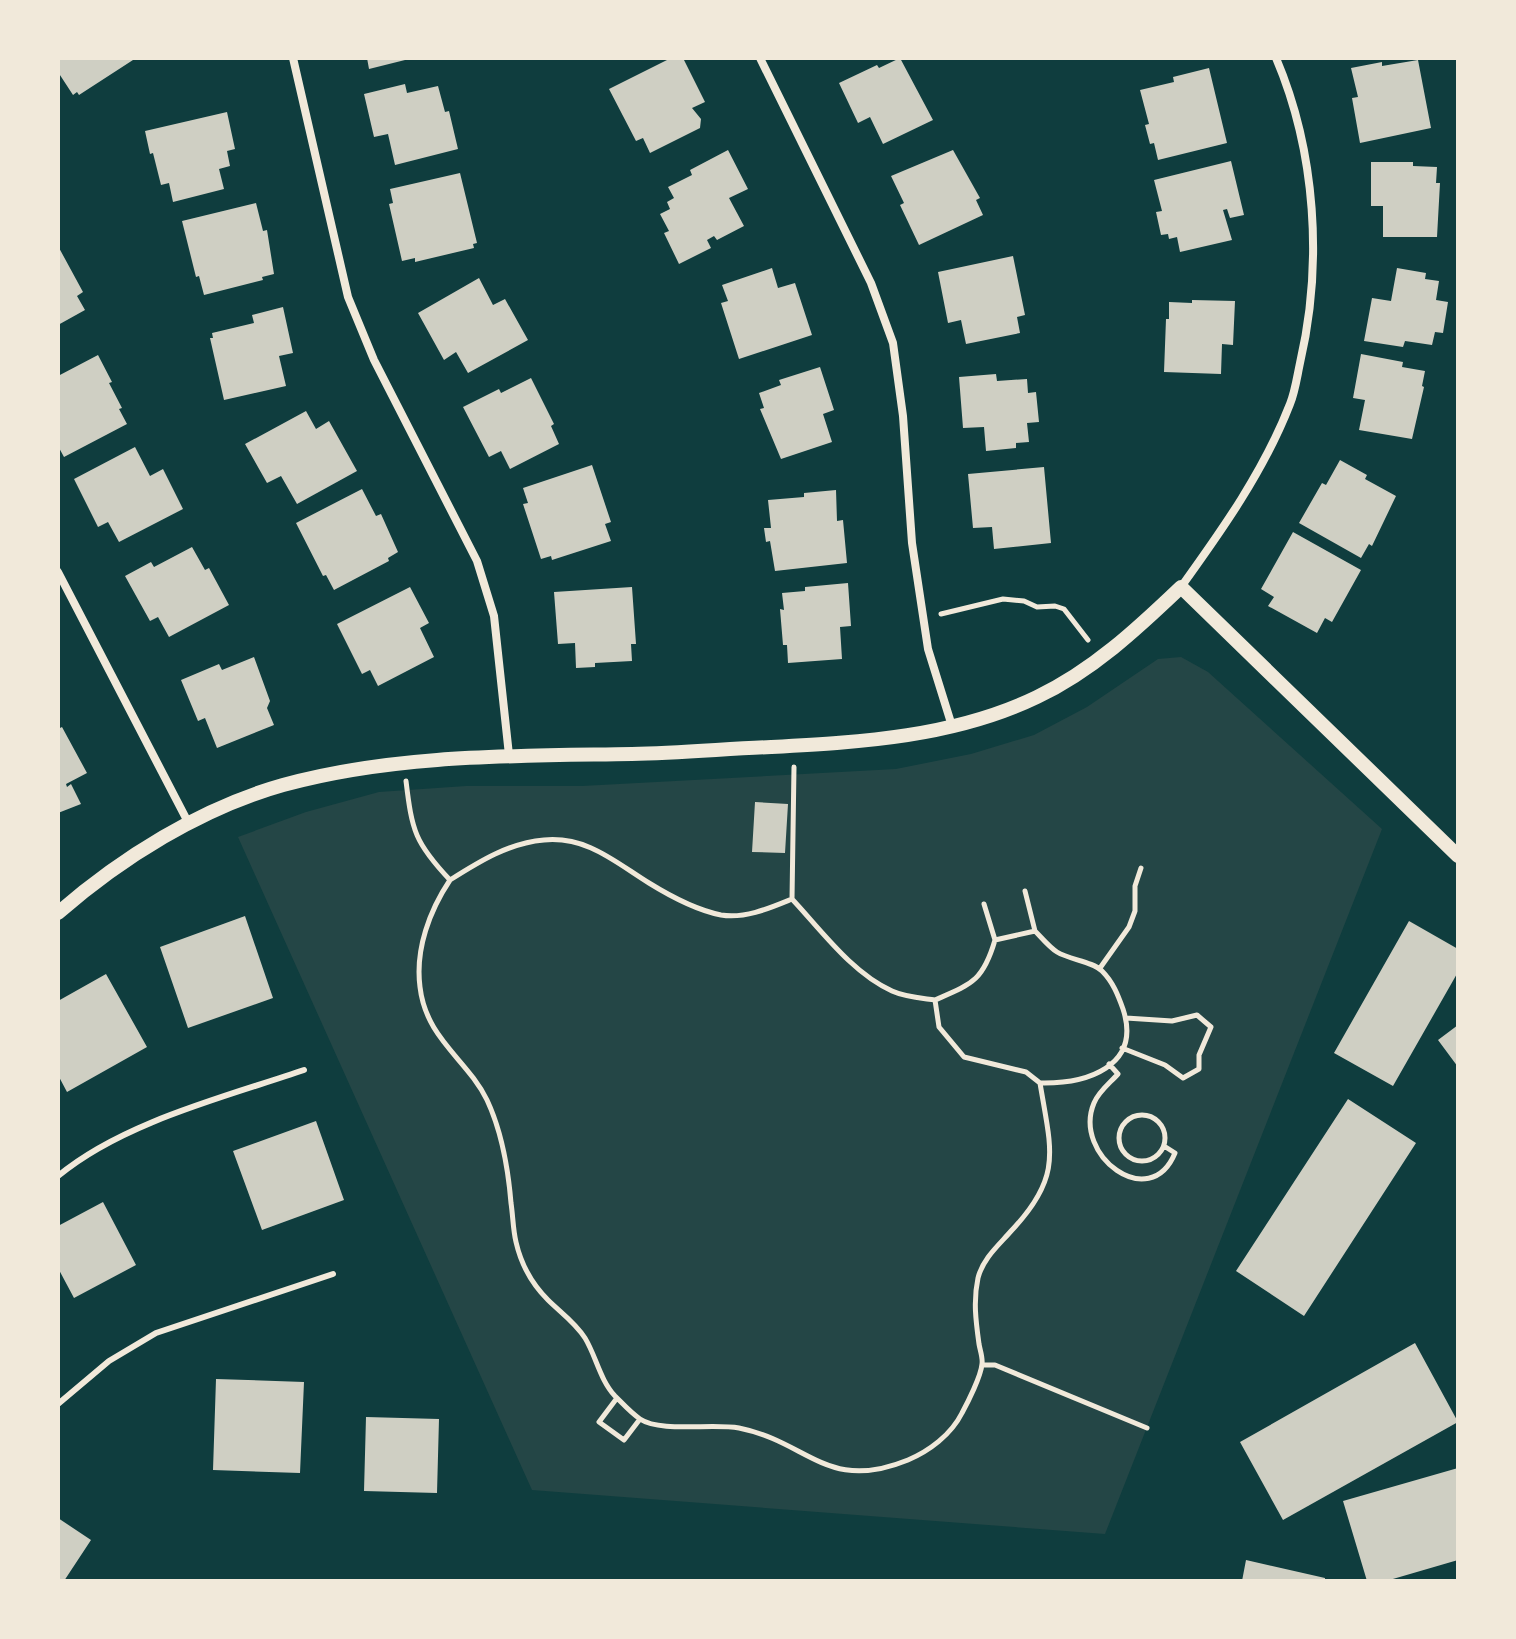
<svg xmlns="http://www.w3.org/2000/svg" width="1516" height="1639" viewBox="0 0 1516 1639" font-family="Poppins,sans-serif">
<style>
.green{fill:#244646}
.building{fill:#cfcfc3}
.lines{fill:none;stroke-linecap:round;stroke-linejoin:round}
.path{stroke:#f1e9da;stroke-width:5}
.service{stroke:#f1e9da;stroke-width:6}
.minor{stroke:#f1e9da;stroke-width:8}
.tertiary{stroke:#f1e9da;stroke-width:14}
</style>
<rect width="100%" height="100%" fill="#0f3d3e"/>
<path class="green" d="M1181 657 1208 672 1382 829 1105 1534 532 1490 238 837 306 812 379 792 466 786H582L896 769 971 754 1034 735 1087 707 1158 659Z"/>
<path class="building" d="M58 58H131L133 60 79 95 77 92 73 95 58 72Z
M367 58H409V59L369 69Z
M671 58H683L705 102 692 108 701 119 700 128 650 153 643 138 636 141 609 89Z
M900 58 933 120 883 144 870 117 858 123 839 83 877 65 879 68Z
M1418 60 1431 128 1360 143 1352 98 1358 97 1351 68 1382 62V66Z
M1209 68 1227 143 1158 160 1154 143 1150 144 1145 125 1149 124 1140 90 1174 82 1173 77Z
M405 84 407 93 438 86 445 112 449 111 458 149 395 165 388 134 374 137 364 94Z
M227 112 235 149 227 151 230 166 219 169 224 189 173 202 169 183 161 185 153 153 150 154 145 131Z
M728 150 748 189 729 198 744 226 717 240 714 236 707 240 711 248 679 264 664 233 669 231 660 214 670 209 667 202 674 198 668 187 692 175 690 170Z
M953 150 980 198 976 200 983 215 919 245 900 205 904 203 891 176Z
M1231 161 1244 215 1230 218 1227 209 1223 210 1232 240 1180 252 1177 237 1169 239 1168 234 1161 235 1156 212 1162 211 1154 180Z
M1371 162H1413V166L1437 167 1436 183H1440L1437 237H1383V206H1371Z
M460 173 477 243 473 244 474 248 415 262V258L402 261 389 204 393 203 390 189Z
M256 203 263 231 267 230 274 274 262 277 263 280 204 295 199 276 196 277 182 221Z
M58 246 83 292 77 296 85 310 58 325Z
M1013 256 1025 315 1017 317 1020 333 966 344 961 320 948 323 938 272Z
M772 268 778 288 795 283 812 335 739 359 721 303 728 301 722 285Z
M1397 268 1426 273 1425 279 1439 281 1436 300 1448 302 1443 333 1435 332 1432 345 1405 341 1403 347 1364 341 1372 298 1391 301Z
M479 278 493 305 505 299 528 340 468 373 456 352 444 360 418 313Z
M1192 300 1235 301 1233 345 1222 344 1221 374 1164 372 1166 319H1169V302L1192 303Z
M283 307 293 353 279 356 286 386 224 400 210 338H213L212 333 254 323 252 315Z
M1361 354 1403 362 1402 367 1425 371 1422 386 1424 387 1412 439 1359 430 1365 400 1353 398Z
M98 355 112 382 109 383 122 408 119 409 127 424 64 457 58 446V376Z
M820 367 834 410 823 414 832 442 781 459 760 409 764 408 759 393 781 385 779 380Z
M996 374 997 381 1027 379 1028 393 1036 392 1039 422 1027 423 1029 442 1016 443V448L986 451 984 427 963 428 959 377Z
M531 378 554 424 551 426 559 444 510 469 501 451 489 457 463 407 499 389 501 393Z
M306 411 316 429 329 421 357 471 297 504 281 476 267 483 245 444Z
M135 447 150 476 163 469 183 509 119 542 108 522 98 527 74 479Z
M1340 460 1367 475 1365 479 1396 496 1372 546 1369 544 1361 558 1299 523 1322 483 1326 485Z
M592 465 611 522 605 524 611 541 552 560 551 556 541 559 523 504 528 503 523 488Z
M1044 467 1051 543 994 549 992 527 973 528 968 474Z
M362 489 376 516 381 514 398 552 388 558 389 561 334 590 326 575 323 576 296 523Z
M836 490 837 521 843 520 847 563 775 571 770 541 766 542 764 528H771L768 500 804 497V493Z
M1293 532 1361 570 1332 622 1325 618 1317 633 1268 606 1274 597 1261 589Z
M192 547 205 570 209 568 229 605 169 637 158 617 150 621 125 576 151 562 154 567Z
M848 583 851 626 840 627 842 659 788 663 787 645H783L780 609 784 610 782 593 805 591V587Z
M410 587 429 623 420 628 434 657 378 686 370 670 362 674 337 624Z
M632 587 636 644H631L632 661 595 663V667L576 668 575 643 558 644 554 592Z
M254 657 270 701 267 708 274 725 217 748 205 718 198 721 181 680 219 664 222 670Z
M62 727 87 773 66 784 67 787 71 784 81 804 58 813V729Z
M755 802 788 804 785 853 752 852Z
M245 916 273 998 188 1028 160 947Z
M1409 921 1458 949V972L1393 1086 1334 1053Z
M106 974 147 1047 67 1092 58 1075V1001Z
M1458 1025V1067L1438 1040Z
M1348 1099 1416 1143 1304 1316 1236 1271Z
M316 1121 344 1200 262 1230 233 1151Z
M103 1202 136 1265 74 1298 58 1268V1226Z
M1415 1343 1458 1422 1283 1520 1240 1442Z
M216 1379 304 1382 300 1473 213 1470Z
M366 1417 439 1419 437 1493 364 1491Z
M1458 1468V1560L1386 1581H1367L1343 1501Z
M58 1518 91 1540 64 1581H58Z
M1246 1560 1325 1578V1581H1242Z"/>
<g class="lines">
<path class="path" d="M941 614 1003 599 1024 601 1037 607 1055 606 1064 609 1088 640
M406 781C412 831 415 843 450 880 430 910 415 949 420 987 426 1039 467 1059 487 1100 502 1132 508 1167 511 1203 513 1216 513 1230 516 1242 521 1264 532 1284 548 1300 560 1312 575 1322 585 1338 596 1356 600 1380 615 1396 623 1404 631 1413 640 1419 661 1433 712 1423 739 1428 809 1442 827 1493 908 1460 929 1451 951 1435 962 1413 968 1402 981 1376 982 1364 983 1358 980 1350 979 1344 976 1322 973 1301 978 1278 983 1258 999 1245 1012 1230 1063 1176 1051 1150 1040 1083L1026 1072 964 1057 939 1027 935 1000C921 998 905 997 892 991 852 973 821 930 792 899L794 767
M450 880C480 861 509 843 544 840 587 836 615 862 649 883 670 896 696 910 721 915 745 919 770 908 792 899
M1025 891 1035 931
M984 904 995 940
M1100 968 1129 927 1135 911V886L1141 868
M935 1000C972 984 983 981 995 940L1035 931C1042 938 1049 947 1057 952 1070 960 1092 961 1102 971 1113 982 1118 995 1123 1009 1142 1067 1086 1084 1040 1083
M1122 1048 1165 1065 1183 1078 1199 1069V1055L1211 1027 1197 1015 1172 1021 1126 1018
M1109 1064 1118 1074C1110 1083 1099 1091 1094 1103 1072 1155 1150 1214 1175 1153L1164 1146
M1119 1138a23 23 0 1 1 46 0a23 23 0 1 1-46 0Z
M982 1365H995L1147 1428
M617 1398 599 1422 624 1440 640 1419"/>
<path class="service" d="M58 1176C123 1122 225 1097 304 1070
M58 1404 109 1361 156 1333 333 1274"/>
<path class="minor" d="M293 58 348 297 374 360 477 561 494 616 509 755
M760 58 871 283 893 343 903 416 912 543 928 649 952 726
M58 572 189 824
M1181 587C1222 530 1264 471 1290 404 1295 392 1297 377 1300 363 1323 264 1316 152 1276 58"/>
<path class="tertiary" d="M58 913C121 858 201 808 283 785 396 754 516 756 632 754 678 753 725 749 771 747 862 742 954 737 1037 697 1092 671 1137 629 1181 587L1458 856"/>
</g>
<rect width="1516" height="1639" fill="none" stroke="#f1e9da" stroke-width="120"/>
</svg>
